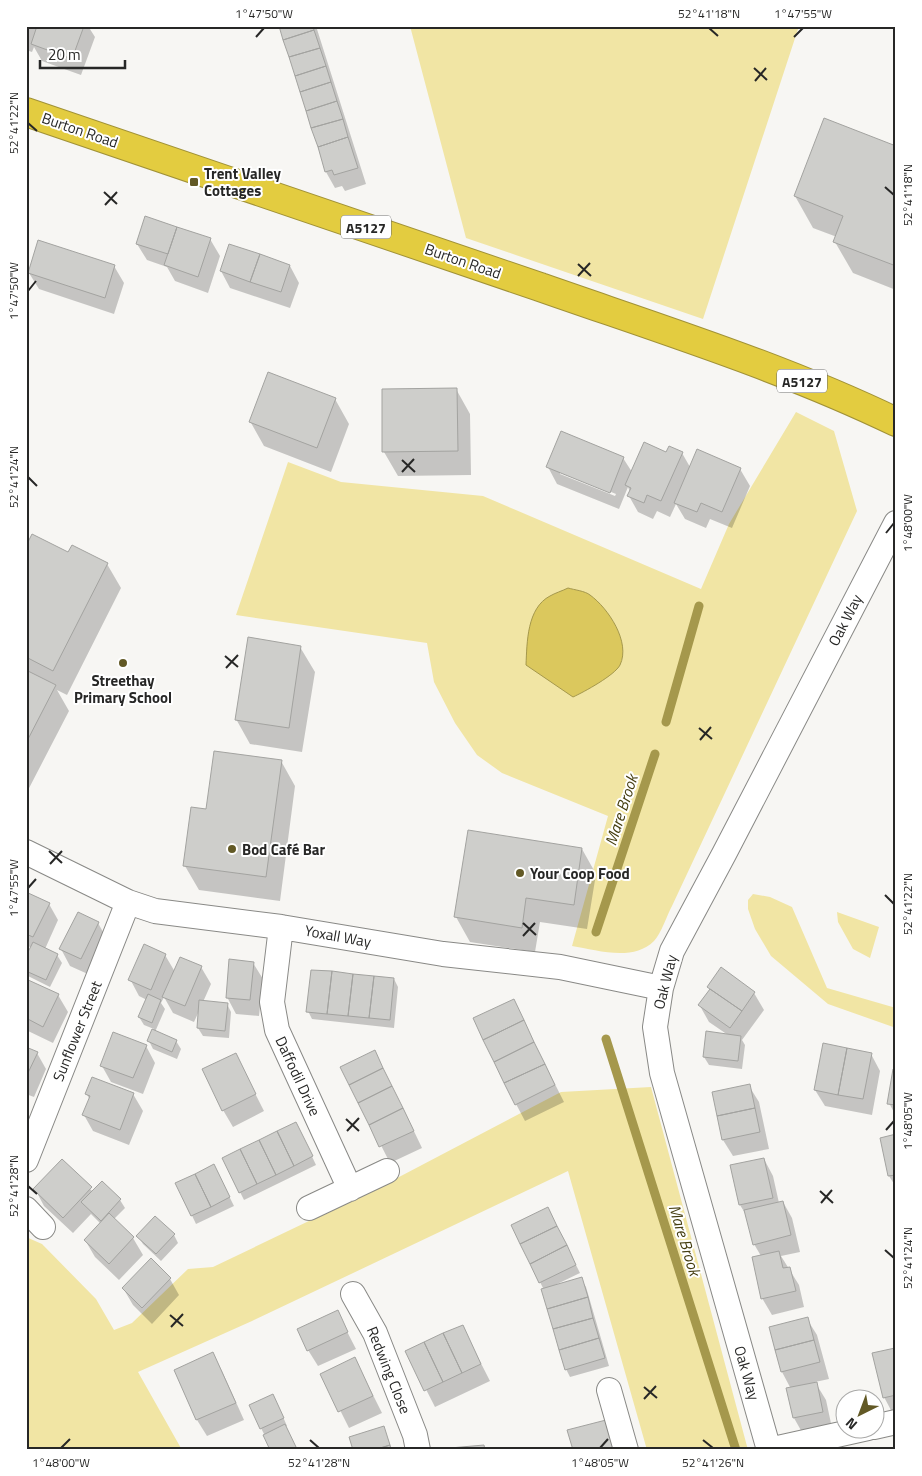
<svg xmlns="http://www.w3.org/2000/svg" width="922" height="1476" viewBox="0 0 922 1476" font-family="'Titillium Web',sans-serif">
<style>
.green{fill:#f1e5a4}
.water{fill:#dbc85d;stroke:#a5984c}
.shadow{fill:#0003;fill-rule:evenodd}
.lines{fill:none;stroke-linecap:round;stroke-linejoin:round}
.stream{stroke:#a5984c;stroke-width:9}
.building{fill:#cececb;stroke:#a3a3a0}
.street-casing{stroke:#898986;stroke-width:26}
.highway-casing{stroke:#a19237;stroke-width:30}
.street{stroke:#fff;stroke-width:24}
.highway{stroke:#e3cc40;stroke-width:28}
.ticks{fill:none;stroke:#272726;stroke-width:2}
.poi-dot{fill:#625925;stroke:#fff;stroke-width:2}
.labels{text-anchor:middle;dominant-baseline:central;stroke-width:4;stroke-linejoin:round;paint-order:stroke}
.shield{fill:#fff;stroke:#686867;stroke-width:1}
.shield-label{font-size:14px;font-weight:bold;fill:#272726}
.street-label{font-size:15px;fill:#272726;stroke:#fff}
.poi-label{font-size:15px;font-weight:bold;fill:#272726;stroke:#fff;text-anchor:start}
.water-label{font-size:16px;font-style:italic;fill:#443d0f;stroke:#fff}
.neatline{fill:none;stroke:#272726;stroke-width:2}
.ticks-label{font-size:12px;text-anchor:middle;fill:#272726}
</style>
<rect width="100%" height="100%" fill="#f7f6f3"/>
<path class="green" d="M410 26H799L703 319 466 238Z
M796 412 834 431 857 511 672 906C667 915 661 934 654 941 633 962 597 950 572 946L608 816 502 773 477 755 455 723 434 682 427 643 236 615 288 462 341 482 483 496 701 589 729 524Z
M753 894 770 897 792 907 827 988 896 1008V1028L828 1004 771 956 755 929 748 909V900Z
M837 912 879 927 870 958 853 949 838 922Z
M651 1087 748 1450H647L568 1171 252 1321 138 1372 182 1450H26V1237L42 1244 96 1299 114 1330 132 1323 188 1269 213 1267 380 1187 561 1092Z"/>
<path class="water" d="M568 588C575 590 585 591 590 595 608 608 631 642 620 665 615 675 584 692 573 697L526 665C527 642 527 608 550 596 555 593 562 591 568 588Z"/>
<path class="shadow" d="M26 26H88L95 37 81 75 42 61 34 47 32 52 26 50Z
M280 26H316L366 184 345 191 342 186 335 188 326 172Z
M896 147V290L853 273 835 242 837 237 813 228 795 196Z
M210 239 220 256 208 293 175 281 167 267 147 260 137 244Z
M114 266 124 283 114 314 39 289 29 273Z
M290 266 299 283 290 308 230 288 221 271Z
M456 389 470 414 471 475 398 476 384 452Z
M335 399 349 424 331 472 264 446 250 421Z
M667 453H682L690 467 740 469 750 486 732 528 710 519 706 528 685 519 676 504 670 517 657 511 653 519 638 512 629 496 630 492 628 487 619 509 557 484 548 467 623 458 632 472ZM560 471 616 494 615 496 560 474Z
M26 548 69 554 107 564 121 588 67 695 57 690 69 711 26 794Z
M300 647 315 672 302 752 250 744 236 719Z
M281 761 295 786 280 901 199 890 185 866 208 810Z
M582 849 596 874 587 929 540 922 535 952 470 942 456 917Z
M26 893 49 904 58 920 45 949 57 955 62 963 50 987 26 975V959L32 948 26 945Z
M98 923 107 939 90 975 70 966 61 949Z
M165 955 175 972 201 967 211 984 203 1002 227 1004 231 1012 229 1038 203 1036 198 1028 199 1011 194 1022 173 1013 164 997 161 1003 165 1009 155 1032 176 1041 181 1049 177 1059 153 1049 149 1041 154 1029 144 1025 139 1017 147 1000 139 996 130 979Z
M253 963 263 979 259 1016 236 1014 227 997Z
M722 969 754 993 764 1010 742 1040 745 1045 742 1069 709 1065 704 1057 728 1035 709 1022 700 1006 711 990Z
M394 979 398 987 394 1028 312 1019 308 1011Z
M26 982 58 995 68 1012 53 1043 26 1030Z
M513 1001 564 1102 525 1121 516 1104Z
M146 1046 155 1063 143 1094 111 1082 102 1066Z
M26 1048 37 1053 46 1069 34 1097 26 1094Z
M235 1054 264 1111 233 1127 223 1110Z
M871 1054 880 1071 872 1115 825 1106 815 1090Z
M896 1070V1116L889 1103Z
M749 1086 759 1102 769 1149 733 1156 723 1140 713 1093Z
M86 1093 133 1094 143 1111 129 1145 93 1131 84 1115 90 1100Z
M359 1102 401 1104 422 1148 390 1163Z
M300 1131 316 1165 244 1200 240 1192Z
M896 1136V1187L889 1176 881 1139Z
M764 1159 773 1176 779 1203 783 1202 792 1218 800 1252 781 1256 799 1285 804 1307 772 1315 762 1298 761 1256 754 1244 748 1218 740 1205 732 1166Z
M62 1161 93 1192 102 1182 120 1200 125 1208 114 1219 133 1238 143 1255 119 1280 95 1257 85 1240 101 1224 91 1214 73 1233 44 1206 35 1189Z
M218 1174 234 1206 196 1224 177 1184Z
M552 1217 580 1273 555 1285 581 1279 586 1287 609 1366 570 1377 566 1369 544 1290 540 1282Z
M174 1235 178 1243 161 1261 143 1244 138 1236Z
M170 1279 179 1295 152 1324 133 1305 123 1288Z
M337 1312 356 1349 318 1366 308 1350Z
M807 1319 817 1335 829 1379 815 1382 826 1400 832 1428 803 1434 794 1418 791 1389 782 1372Z
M462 1326 490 1381 435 1407 407 1352Z
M896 1349V1413L893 1414 884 1397 874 1354Z
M213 1354 222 1371 244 1420 207 1436 197 1420 176 1370Z
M355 1359 382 1413 349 1428 322 1374Z
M277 1403 287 1426 285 1427 297 1450H272L261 1428Z
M383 1427 392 1450H355Z"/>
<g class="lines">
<path class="stream" d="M666 722 699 606
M596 932 655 754
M606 1039 736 1450"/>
</g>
<path class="building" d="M37 26H84L72 59 31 44Z
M279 26H313L314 30 283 40Z
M314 30 320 48 289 57 283 40Z
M320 48 326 66 295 76 289 57Z
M326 66 331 82 300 92 295 76Z
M331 82 337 101 306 111 300 92Z
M337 101 343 119 311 128 306 111Z
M824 118 896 146V266L833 242 843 216 794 196Z
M343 119 348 137 318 147 311 128Z
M348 137 358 168 334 175 332 170 325 172 318 147Z
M145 216 177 227 168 254 136 244Z
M177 227 211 238 198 277 164 265Z
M38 240 115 265 105 298 28 273Z
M229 244 260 254 250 282 220 271Z
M260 254 290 265 281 292 250 282Z
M268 372 336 398 317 448 249 422Z
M457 388 458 451 382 452V389Z
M561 431 624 457 610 493 546 467Z
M644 442 666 452 669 446 683 452 661 501 647 495 644 503 627 496 631 488 625 485Z
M697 449 741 468 722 512 701 503 697 512 674 503Z
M32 534 68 552 72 545 108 563 53 671 26 657V546Z
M248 637 301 646 289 728 235 720Z
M26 670 56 685 26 743Z
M214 751 282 760 266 877 183 866 191 807 206 809Z
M468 830 582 848 574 905 526 898 522 928 454 917Z
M26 892 50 903 33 937 26 934Z
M78 912 99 922 81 959 59 949Z
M33 942 58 954 46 980 26 971V956Z
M144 944 166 954 151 990 128 980Z
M180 957 202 966 185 1006 162 997Z
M229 959 254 962 250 1000 226 998Z
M721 967 755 992 742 1011 707 987Z
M311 970 332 971 327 1014 306 1012Z
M332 971 353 974 348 1016 327 1014Z
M353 974 374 976 369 1018 348 1016Z
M374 976 394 978 390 1020 369 1018Z
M26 979 59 994 43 1027 26 1018Z
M710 989 742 1011 730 1028 698 1005Z
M148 994 161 1000 152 1023 138 1017Z
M514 999 524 1020 483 1040 473 1018Z
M199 1000 228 1003 225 1031 197 1028Z
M524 1020 534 1042 494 1062 483 1040Z
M152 1029 177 1040 172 1052 147 1041Z
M706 1031 741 1036 738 1061 703 1057Z
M113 1032 147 1045 133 1078 100 1066Z
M534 1042 545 1064 504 1083 494 1062Z
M823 1043 847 1048 838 1095 814 1090Z
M26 1047 38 1052 26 1077Z
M847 1048 872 1053 863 1099 838 1095Z
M375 1050 383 1068 349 1085 340 1067Z
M236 1053 256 1094 222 1111 202 1069Z
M545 1064 555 1085 515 1105 504 1083Z
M383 1068 392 1086 358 1103 349 1085Z
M893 1069H896V1105L887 1104Z
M92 1077 134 1093 120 1130 82 1115 90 1096 85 1094Z
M750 1084 755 1108 717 1116 712 1092Z
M392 1086 403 1108 369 1125 358 1103Z
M403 1108 414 1131 379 1147 369 1125Z
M755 1108 760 1132 722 1140 717 1116Z
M296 1122 313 1156 294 1166 277 1131Z
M277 1131 294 1166 276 1175 259 1140Z
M896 1134V1175L888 1176 880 1138Z
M259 1140 276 1175 257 1184 240 1149Z
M240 1149 257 1184 239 1193 222 1158Z
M764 1158 773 1198 739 1205 730 1165Z
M62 1159 92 1187 63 1218 33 1189Z
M214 1164 230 1197 211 1207 195 1174Z
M195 1174 211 1207 191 1216 175 1183Z
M102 1181 121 1199 101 1221 81 1202Z
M783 1201 791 1235 753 1245 744 1210Z
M548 1207 557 1226 520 1244 511 1225Z
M109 1213 134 1237 109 1264 84 1240Z
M155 1216 175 1234 156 1254 136 1236Z
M557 1226 567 1245 530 1264 520 1244Z
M567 1245 576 1265 539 1283 530 1264Z
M779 1251 783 1268 790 1267 796 1291 761 1299 752 1257Z
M151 1258 171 1278 142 1308 122 1288Z
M582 1277 588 1297 547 1309 541 1289Z
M588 1297 593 1318 553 1329 547 1309Z
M338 1310 348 1332 307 1351 297 1329Z
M808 1317 814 1340 775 1350 769 1327Z
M593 1318 599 1338 559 1350 553 1329Z
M463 1325 481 1364 462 1373 443 1333Z
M443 1333 462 1373 443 1382 424 1342Z
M599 1338 605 1358 565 1370 559 1350Z
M814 1340 820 1362 781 1372 775 1350Z
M424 1342 443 1382 424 1391 405 1351Z
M895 1348 896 1395 883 1398 872 1353Z
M213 1352 236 1403 196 1420 174 1370Z
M355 1357 373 1396 338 1412 320 1374Z
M817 1382 823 1412 793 1418 786 1388Z
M273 1394 284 1418 260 1429 249 1405Z
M606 1420 614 1450H573L567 1430Z
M285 1424 297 1449 270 1450 263 1435Z
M384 1426 390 1445 374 1450H353L349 1437Z
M390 1445 391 1450H374Z
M484 1445 485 1450H451L450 1448Z"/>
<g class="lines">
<g class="street-casing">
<path id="street" d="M26 852 128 902 155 911 281 927 443 954 560 967 661 988
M281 927 272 1002 277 1030 350 1189
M26 1160 128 902
M309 1208 387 1171
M26 1209 43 1227
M353 1294 375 1333 415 1435 418 1450
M609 1390 626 1450
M874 1427 896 1422
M769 1450 662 1073 655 1027 661 988 672 951 724 854 896 523
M769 1450 868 1428"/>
</g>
<g class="highway-casing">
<path id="highway" d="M26 112C198 169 369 228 540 287 660 329 782 367 896 422"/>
</g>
<use href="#street" class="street"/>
<use href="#highway" class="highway"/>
</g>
<path class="ticks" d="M709 28 718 36M256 37 264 28M794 37 803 28M754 68 767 80M755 81 766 68M28 123 37 131M885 187 894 195M104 192 117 204M105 205 117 192M578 264 591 276M578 276 590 263M28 291 36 281M402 460 415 472M402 472 414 459M28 477 37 486M886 533 894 523M225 656 238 667M226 668 238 655M699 728 712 739M700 740 711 727M49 851 62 863M50 864 62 851M28 888 36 879M885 895 894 904M523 923 536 935M523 936 535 923M346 1119 359 1131M886 1130 894 1121M347 1131 359 1118M28 1186 37 1194M820 1191 833 1203M821 1203 832 1190M885 1250 894 1258M170 1315 183 1326M171 1327 183 1314M644 1387 657 1398M644 1399 656 1386M310 1440 319 1448M703 1440 713 1448M61 1448 70 1439M600 1448 608 1439"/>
<g class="poi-dot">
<rect x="189" y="177" width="10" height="10" rx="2.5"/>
<circle cx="123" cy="663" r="5"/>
<circle cx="232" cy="849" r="5"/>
<circle cx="520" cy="873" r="5"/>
</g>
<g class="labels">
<g class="shield">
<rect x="341" y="215.5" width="50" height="23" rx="4"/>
<rect x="777" y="369.5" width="50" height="23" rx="4"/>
</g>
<g class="shield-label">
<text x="366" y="227">A5127</text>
<text x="802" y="381">A5127</text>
</g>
<g class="street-label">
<text transform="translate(80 130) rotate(19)">Burton Road</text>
<text transform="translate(463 261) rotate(19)">Burton Road</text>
<text transform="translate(845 620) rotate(-63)">Oak Way</text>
<text transform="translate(338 936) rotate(10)">Yoxall Way</text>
<text transform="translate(665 982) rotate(-76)">Oak Way</text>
<text transform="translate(77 1031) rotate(-68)">Sunflower Street</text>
<text transform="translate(298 1076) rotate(65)">Daffodil Drive</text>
<text transform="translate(389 1370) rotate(68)">Redwing Close</text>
<text transform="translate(747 1373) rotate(74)">Oak Way</text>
</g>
<g class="poi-label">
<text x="204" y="173">Trent Valley<tspan x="204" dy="17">Cottages</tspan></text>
<text x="123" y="680" text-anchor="middle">Streethay<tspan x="123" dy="17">Primary School</tspan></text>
<text x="242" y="849">Bod Café Bar</text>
<text x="530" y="873">Your Coop Food</text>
</g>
<g class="water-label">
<text transform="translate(621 810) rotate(-72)">Mare Brook</text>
<text transform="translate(685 1240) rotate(73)">Mare Brook</text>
</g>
</g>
<rect width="922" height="1476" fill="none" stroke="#ffffff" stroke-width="55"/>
<g transform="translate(860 1414) rotate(222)"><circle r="24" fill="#ffffff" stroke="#a9a9a8"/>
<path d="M0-4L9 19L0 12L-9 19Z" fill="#625925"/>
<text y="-8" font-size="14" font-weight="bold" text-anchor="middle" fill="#272726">N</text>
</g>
<path d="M40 60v8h85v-8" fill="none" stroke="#272726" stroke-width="2.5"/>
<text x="48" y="60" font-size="15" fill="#272726" stroke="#ffffff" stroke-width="4" paint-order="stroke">20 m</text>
<rect x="28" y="28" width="866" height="1420" class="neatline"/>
<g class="ticks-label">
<text x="264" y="18">1°47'50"W</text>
<text x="709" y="18">52°41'18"N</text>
<text x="803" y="18">1°47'55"W</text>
<text transform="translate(14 123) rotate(-90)" y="4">52°41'22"N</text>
<text transform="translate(908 195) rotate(-90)" y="4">52°41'18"N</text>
<text transform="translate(14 291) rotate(-90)" y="4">1°47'50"W</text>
<text transform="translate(14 477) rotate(-90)" y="4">52°41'24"N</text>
<text transform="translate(908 523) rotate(-90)" y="4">1°48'00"W</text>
<text transform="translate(14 888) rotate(-90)" y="4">1°47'55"W</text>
<text transform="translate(908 904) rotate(-90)" y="4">52°41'22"N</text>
<text transform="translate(908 1121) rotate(-90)" y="4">1°48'05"W</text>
<text transform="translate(14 1186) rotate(-90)" y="4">52°41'28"N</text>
<text transform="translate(908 1258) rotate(-90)" y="4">52°41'24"N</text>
<text x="61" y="1467">1°48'00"W</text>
<text x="319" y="1467">52°41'28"N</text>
<text x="600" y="1467">1°48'05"W</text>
<text x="713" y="1467">52°41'26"N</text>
</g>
</svg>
